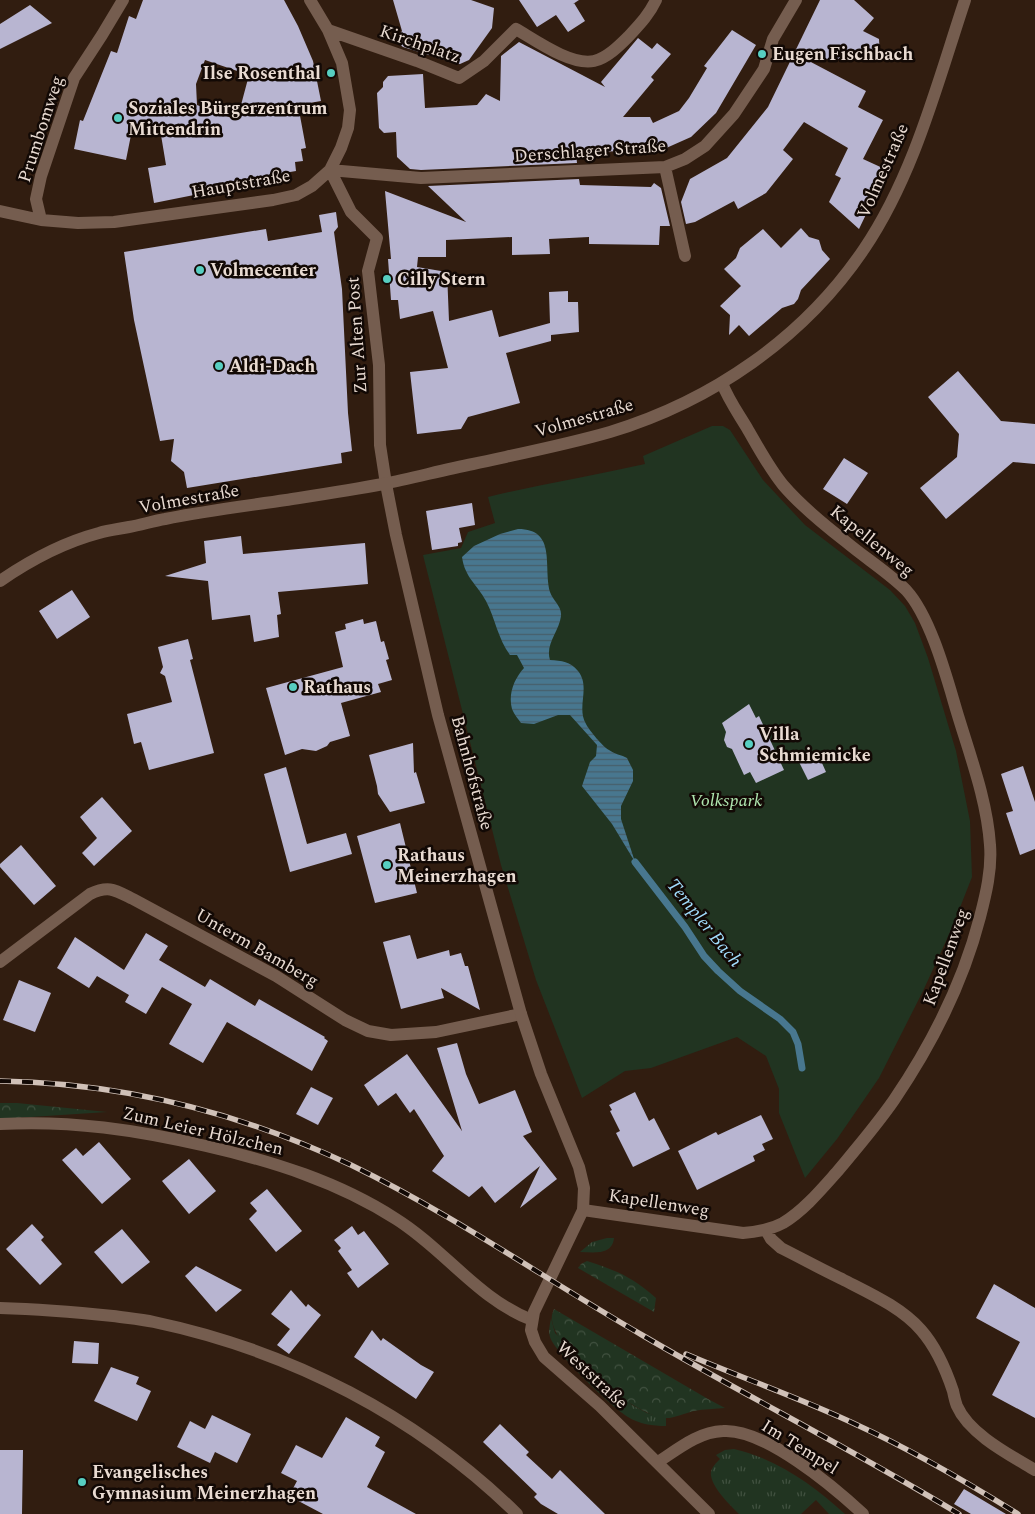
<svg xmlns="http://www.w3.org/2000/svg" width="1035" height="1514" viewBox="0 0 1035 1514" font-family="Spectral,serif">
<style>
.grass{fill:url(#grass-tufts)}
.forest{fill:url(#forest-crowns)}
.green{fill:#213421}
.water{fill:url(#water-rules)}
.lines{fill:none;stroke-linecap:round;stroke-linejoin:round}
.stream{stroke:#48778f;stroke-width:7}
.building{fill:#b8b5d1;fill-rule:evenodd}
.street{stroke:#755d4f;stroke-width:12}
.secondary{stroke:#755d4f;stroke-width:12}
.rail-casing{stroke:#d0c1b8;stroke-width:5.5}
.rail{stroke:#120905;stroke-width:4;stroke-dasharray:11;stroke-linecap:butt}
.poi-dot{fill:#57cec1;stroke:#120905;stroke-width:2}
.labels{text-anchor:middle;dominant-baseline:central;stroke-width:5;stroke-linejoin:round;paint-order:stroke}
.street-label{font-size:18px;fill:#e9dbd2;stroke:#120905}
.poi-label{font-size:18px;font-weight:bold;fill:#e9dbd2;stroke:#120905;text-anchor:start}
.park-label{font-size:18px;font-style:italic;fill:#afe6af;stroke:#120905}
.water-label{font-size:19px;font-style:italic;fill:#a1dcfc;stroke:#120905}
</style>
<defs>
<pattern id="grass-tufts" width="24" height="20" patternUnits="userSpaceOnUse" patternTransform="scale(1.25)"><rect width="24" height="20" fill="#213421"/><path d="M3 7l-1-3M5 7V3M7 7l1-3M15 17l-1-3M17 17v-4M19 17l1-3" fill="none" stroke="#415140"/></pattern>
<pattern id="forest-crowns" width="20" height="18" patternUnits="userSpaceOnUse" patternTransform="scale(1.25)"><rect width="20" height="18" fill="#213421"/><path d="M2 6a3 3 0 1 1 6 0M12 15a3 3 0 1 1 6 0" fill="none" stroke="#415140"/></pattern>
<pattern id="water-rules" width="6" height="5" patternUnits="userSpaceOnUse" patternTransform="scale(1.25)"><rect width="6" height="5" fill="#48778f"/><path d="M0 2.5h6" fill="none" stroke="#475f6b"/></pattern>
</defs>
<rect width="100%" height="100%" fill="#311d10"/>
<path class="grass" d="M607 1238H614C612 1256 594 1252 580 1252L592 1242Z
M551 1318 555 1333 632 1405 647 1413 666 1418V1426C653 1426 639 1424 628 1417 613 1408 555 1353 550 1337 548 1331 550 1325 551 1318Z
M734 1449C777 1459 813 1485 845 1514H829L816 1500 801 1514H739C730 1505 709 1485 711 1472 712 1467 716 1463 720 1459L716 1455 725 1450Z"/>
<path class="forest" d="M0 1103H17L107 1112 0 1119Z
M587 1261C617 1271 631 1276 656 1298L654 1312 578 1268 581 1264Z
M554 1309 708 1399 725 1408C715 1409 704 1409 694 1411 685 1413 673 1419 664 1418 632 1413 556 1353 552 1320 551 1316 553 1312 554 1309Z"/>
<path class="green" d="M712 426H723L730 430 763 480 805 525 890 590 905 606 915 623 928 658 956 751 970 821 972 877 952 928 923 991 879 1078 837 1139 805 1178 779 1113V1089L766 1056 737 1037 651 1068 625 1071 582 1098 536 980 501 865 423 555 461 548 468 532 495 523 488 497C540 484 593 476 645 464L643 456Z"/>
<path class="water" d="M518 529C557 529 543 566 550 592 553 601 562 606 561 616 559 632 545 644 550 660 562 661 570 661 578 671 591 687 576 707 586 724 589 730 603 747 609 750 614 754 622 755 627 758L633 770V781L621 806V819L635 862 612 824 582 786 590 762 596 756 597 745 570 715H558L534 724 521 723C518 719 514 714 512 709 508 694 514 679 524 668L517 655H510C498 639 495 618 486 601 477 584 465 578 462 557L474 546 500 534Z"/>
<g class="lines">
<path class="stream" d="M635 862 685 927 704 956 718 971 740 991 780 1019 793 1032 798 1044 802 1068"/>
</g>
<path class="building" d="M143 0H284L298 26 313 61 321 101 298 105 306 148 301 149 303 161 295 162 296 171 278 174 280 181 253 186 254 187 220 193 219 191 204 193 154 203 148 168 166 165 161 135 133 125 126 160 74 149 80 120 83 121 111 51 117 53 129 16 136 19ZM205 60 249 75 237 120 197 105 196 84Z
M393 0H471L494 8 492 28 469 60 460 64 454 63 403 47 395 41 402 31Z
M519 0H579L573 4 574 3 585 21 568 32 556 15 537 27Z
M820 0H854L874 18 863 31 879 39 880 57 807 60 866 91 858 107 883 120 863 159 887 170 878 188 881 189 873 206 871 204 859 229 829 202 841 178 835 175 848 148 804 122 783 150 793 159 766 193 738 209 734 201 695 222 686 224 681 202 690 179 727 158 768 107Z
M30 5 52 23 0 49V24Z
M732 30 756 45 716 113 691 137 664 149 576 153 577 163 421 170 410 169 397 157 396 132 384 133 379 128 377 93 383 87V82L388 76 423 74 425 108 477 105 486 94 500 101 501 56 519 42 605 87 601 82 638 38 652 49 657 43 671 54 651 77 654 80 623 117H650L653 123 679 111 689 98 707 68 704 66Z
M579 179 580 185 651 187 654 183 661 188 670 226H660L659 245 589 244V237L549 239 550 254 512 255V237L446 240V257H418L417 267 447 272 449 321 492 310 499 337 550 323 549 292 568 291V302H578L579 332 551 335V341L506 353 520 403 468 417 461 429 417 434 410 372 448 368 433 311 400 319 398 300H391L388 259H391L385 191 466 222 428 186Z
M336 212 338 227 334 232 342 289 348 413 352 451 341 453 342 463 187 488 184 472 171 461 174 439 160 441 134 320 124 252 266 229 268 241 322 232 319 215Z
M801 228 809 237 819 240 822 250 830 259 801 290 798 299 794 304 782 308 749 336 739 325 729 335 730 315 720 306 741 286 724 269 736 258 740 248 763 229 781 248Z
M958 371 1001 421 1035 424V464L1013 462 946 519 920 488 957 457 959 434 928 397Z
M844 458 868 473 847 504 823 489Z
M472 503 475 525 459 528 462 542 458 543V546L432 550 426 511Z
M241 536 243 554 365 543 368 584 278 592 281 614 277 615 279 637 254 642 250 615 212 620 208 581 165 576 206 563 204 541Z
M72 590 90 617 57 639 39 611Z
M363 619 364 624 376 621 381 642 384 641 389 659 386 660 392 680 378 684 381 692 341 703 350 736 330 742 327 746 316 751 302 749 285 755 266 688 343 667 335 632 346 629 345 624Z
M188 639 193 659 190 660 214 753 149 770 141 742 134 744 127 714 172 702 165 676 160 673 163 667 158 647Z
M749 704 756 718 759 716 784 770 756 783 750 772 744 775 732 749 727 747 724 740 726 732 722 723Z
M413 743 414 773 416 772 425 803 390 812 378 794 377 786 369 755Z
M818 754 826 772 808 780 799 762Z
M1023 766 1035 802V849L1020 855 1006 813 1013 811 1001 774Z
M286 767 307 844 346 833 352 854 290 872 264 774Z
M102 797 132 831 94 866 82 853 97 838 80 817Z
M400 823 417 893 375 903 357 836Z
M21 845 56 886 34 905 0 867V864Z
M146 933 168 946 159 960 205 987 210 979 255 1006 259 999 325 1037 324 1038 328 1041 312 1071 227 1022 203 1063 169 1044 192 1004 162 987 146 1014 125 1002 129 995 97 976 89 988 57 968 75 937 124 970Z
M410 935 417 959 449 950 450 956 461 953 465 966H468L480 1010 441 988 444 998 401 1009 383 942Z
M19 980 51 993 35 1032 3 1020Z
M457 1043 466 1074 479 1104 515 1090 532 1132 523 1136 557 1179 520 1208 540 1166 495 1203 482 1186 469 1197 432 1171 444 1156 414 1109 410 1113 396 1093 378 1106 364 1085 407 1054 462 1131 437 1048Z
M311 1087 333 1098 318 1125 296 1114Z
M635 1092 649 1121 654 1118 670 1149 633 1167 616 1133 620 1131 610 1111 612 1110 609 1105Z
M761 1115 773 1139 762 1144 765 1150 753 1156 755 1161 697 1190 678 1151 716 1132 718 1135Z
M99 1142 131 1179 102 1204 62 1160 76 1148 83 1156Z
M189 1159 216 1191 189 1214 162 1181Z
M267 1189 302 1231 276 1252 249 1219 257 1211 250 1203Z
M32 1224 44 1237 41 1240 62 1264 40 1285 6 1249Z
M352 1226 358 1235 364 1231 389 1264 358 1288 347 1273 352 1270 338 1251 341 1248 334 1240Z
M122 1229 150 1262 122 1284 94 1252Z
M196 1266 242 1290 216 1312 185 1276Z
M994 1284 1035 1308V1418L992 1395 1020 1342 976 1318Z
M291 1290 306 1307 308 1304 321 1315 289 1354 277 1345 290 1329 271 1314Z
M372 1330 381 1341 383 1338 421 1365 434 1372 416 1399 354 1357Z
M74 1341 99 1343 98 1364 72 1363Z
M111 1367 139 1377 136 1384 151 1391 137 1421 94 1401Z
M212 1415 251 1434 237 1463 215 1452 210 1463 177 1447 190 1421 205 1429Z
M346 1417 380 1437 375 1446 385 1452 367 1487 416 1514H323L289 1496 297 1481 281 1473 296 1445 322 1458Z
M500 1424 529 1452 526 1455 552 1479 560 1470 605 1514H558L541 1504 534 1497 537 1494 483 1442Z
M0 1450H23L22 1514H0Z
M964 1489 1006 1514H971L954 1504Z"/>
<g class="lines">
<path class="street" d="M328 30 417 61 459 78 484 61 516 29C535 40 571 66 594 61 607 58 619 46 628 37 639 25 649 15 656 0
M665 167 685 256
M330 170 421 178 665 167 685 159 705 146 734 114 764 69 773 39 796 0
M330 170 351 212 377 238 368 271 379 365 380 445 386 484
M0 211 41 220 78 223 114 222 273 200 296 195 312 186 330 170 341 148 348 128 350 110 342 63 328 30 310 0
M41 220 36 199 41 176 74 78 102 35 123 0
M0 962 90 894C109 885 115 890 133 899L276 976 345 1020 368 1031 391 1035 436 1032 521 1014
M0 1124C71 1120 137 1130 206 1146 272 1161 339 1182 396 1219 444 1249 479 1300 532 1320
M583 1210 743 1233C757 1232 770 1230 783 1223 803 1211 820 1191 836 1173 856 1149 876 1126 894 1100 932 1044 963 983 980 917 986 894 992 869 990 845 987 799 969 753 956 709 946 675 930 616 906 590 888 572 865 558 845 541 823 524 801 506 783 485 769 468 758 447 747 428 738 413 728 399 722 383
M766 1230 771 1239 781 1248C801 1258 821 1269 842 1279 869 1293 901 1307 921 1330 936 1347 946 1370 953 1391 954 1396 955 1401 957 1406 969 1434 1010 1455 1035 1470
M0 1308C38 1309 75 1312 113 1316 127 1318 141 1319 154 1322 291 1351 417 1416 517 1514
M658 1462C678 1449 698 1432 723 1431 764 1428 834 1487 863 1514"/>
<path class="secondary" d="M386 484 396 535 438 715 521 1014 541 1074 579 1167 584 1188 583 1210 534 1312 531 1330 535 1342 544 1357 600 1406 709 1514
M0 581C29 561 65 542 99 533 109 530 119 529 129 527 141 525 153 521 165 519 205 511 246 506 286 500 318 495 351 490 383 484 413 478 443 470 473 464 518 454 565 445 610 432 712 401 804 338 864 249 914 175 937 84 965 0"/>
<g class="rail-casing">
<path id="rail" d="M0 1081C122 1083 241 1113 351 1165 452 1214 545 1279 642 1335 746 1396 855 1451 959 1514
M686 1354C742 1378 800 1398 855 1424 912 1450 965 1481 1018 1514"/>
</g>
<use href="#rail" class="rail"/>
</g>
<g class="poi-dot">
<circle cx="762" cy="54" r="5"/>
<circle cx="331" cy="73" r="5"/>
<circle cx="118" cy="118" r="5"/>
<circle cx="200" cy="270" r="5"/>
<circle cx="387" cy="279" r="5"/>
<circle cx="219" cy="366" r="5"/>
<circle cx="293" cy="687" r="5"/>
<circle cx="749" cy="744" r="5"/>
<circle cx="387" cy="865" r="5"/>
<circle cx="82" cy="1482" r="5"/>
</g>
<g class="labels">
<g class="street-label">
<text transform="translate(420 44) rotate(19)">Kirchplatz</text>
<text transform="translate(41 129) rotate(-72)">Prumbomweg</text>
<text transform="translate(590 151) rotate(-4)">Derschlager Straße</text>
<text transform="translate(883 171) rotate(-66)">Volmestraße</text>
<text transform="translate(241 184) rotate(-10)">Hauptstraße</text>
<text transform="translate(357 335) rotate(-94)">Zur Alten Post</text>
<text transform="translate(584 418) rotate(-16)">Volmestraße</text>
<text transform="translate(189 499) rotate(-10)">Volmestraße</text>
<text transform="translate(872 541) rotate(39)">Kapellenweg</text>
<text transform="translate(472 773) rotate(75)">Bahnhofstraße</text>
<text transform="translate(257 948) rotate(30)">Unterm Bamberg</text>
<text transform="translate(946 957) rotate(-70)">Kapellenweg</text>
<text transform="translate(203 1131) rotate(13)">Zum Leier Hölzchen</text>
<text transform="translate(659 1203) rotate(9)">Kapellenweg</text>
<text transform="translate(592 1375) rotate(43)">Weststraße</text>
<text transform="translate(800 1447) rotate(32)">Im Tempel</text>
</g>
<g class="poi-label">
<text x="772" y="54">Eugen Fischbach</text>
<text x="321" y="73" text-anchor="end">Ilse Rosenthal</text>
<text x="128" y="108">Soziales Bürgerzentrum<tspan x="128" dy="21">Mittendrin</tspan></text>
<text x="210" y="270">Volmecenter</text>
<text x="397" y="279">Cilly Stern</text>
<text x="229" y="366">Aldi-Dach</text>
<text x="303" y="687">Rathaus</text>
<text x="759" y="734">Villa<tspan x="759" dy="21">Schmiemicke</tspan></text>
<text x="397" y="855">Rathaus<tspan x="397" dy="21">Meinerzhagen</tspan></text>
<text x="92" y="1472">Evangelisches<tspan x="92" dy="21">Gymnasium Meinerzhagen</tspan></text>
</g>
<g class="park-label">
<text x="726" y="800">Volkspark</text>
</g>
<g class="water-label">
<text transform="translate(704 923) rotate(51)">Templer Bach</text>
</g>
</g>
</svg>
